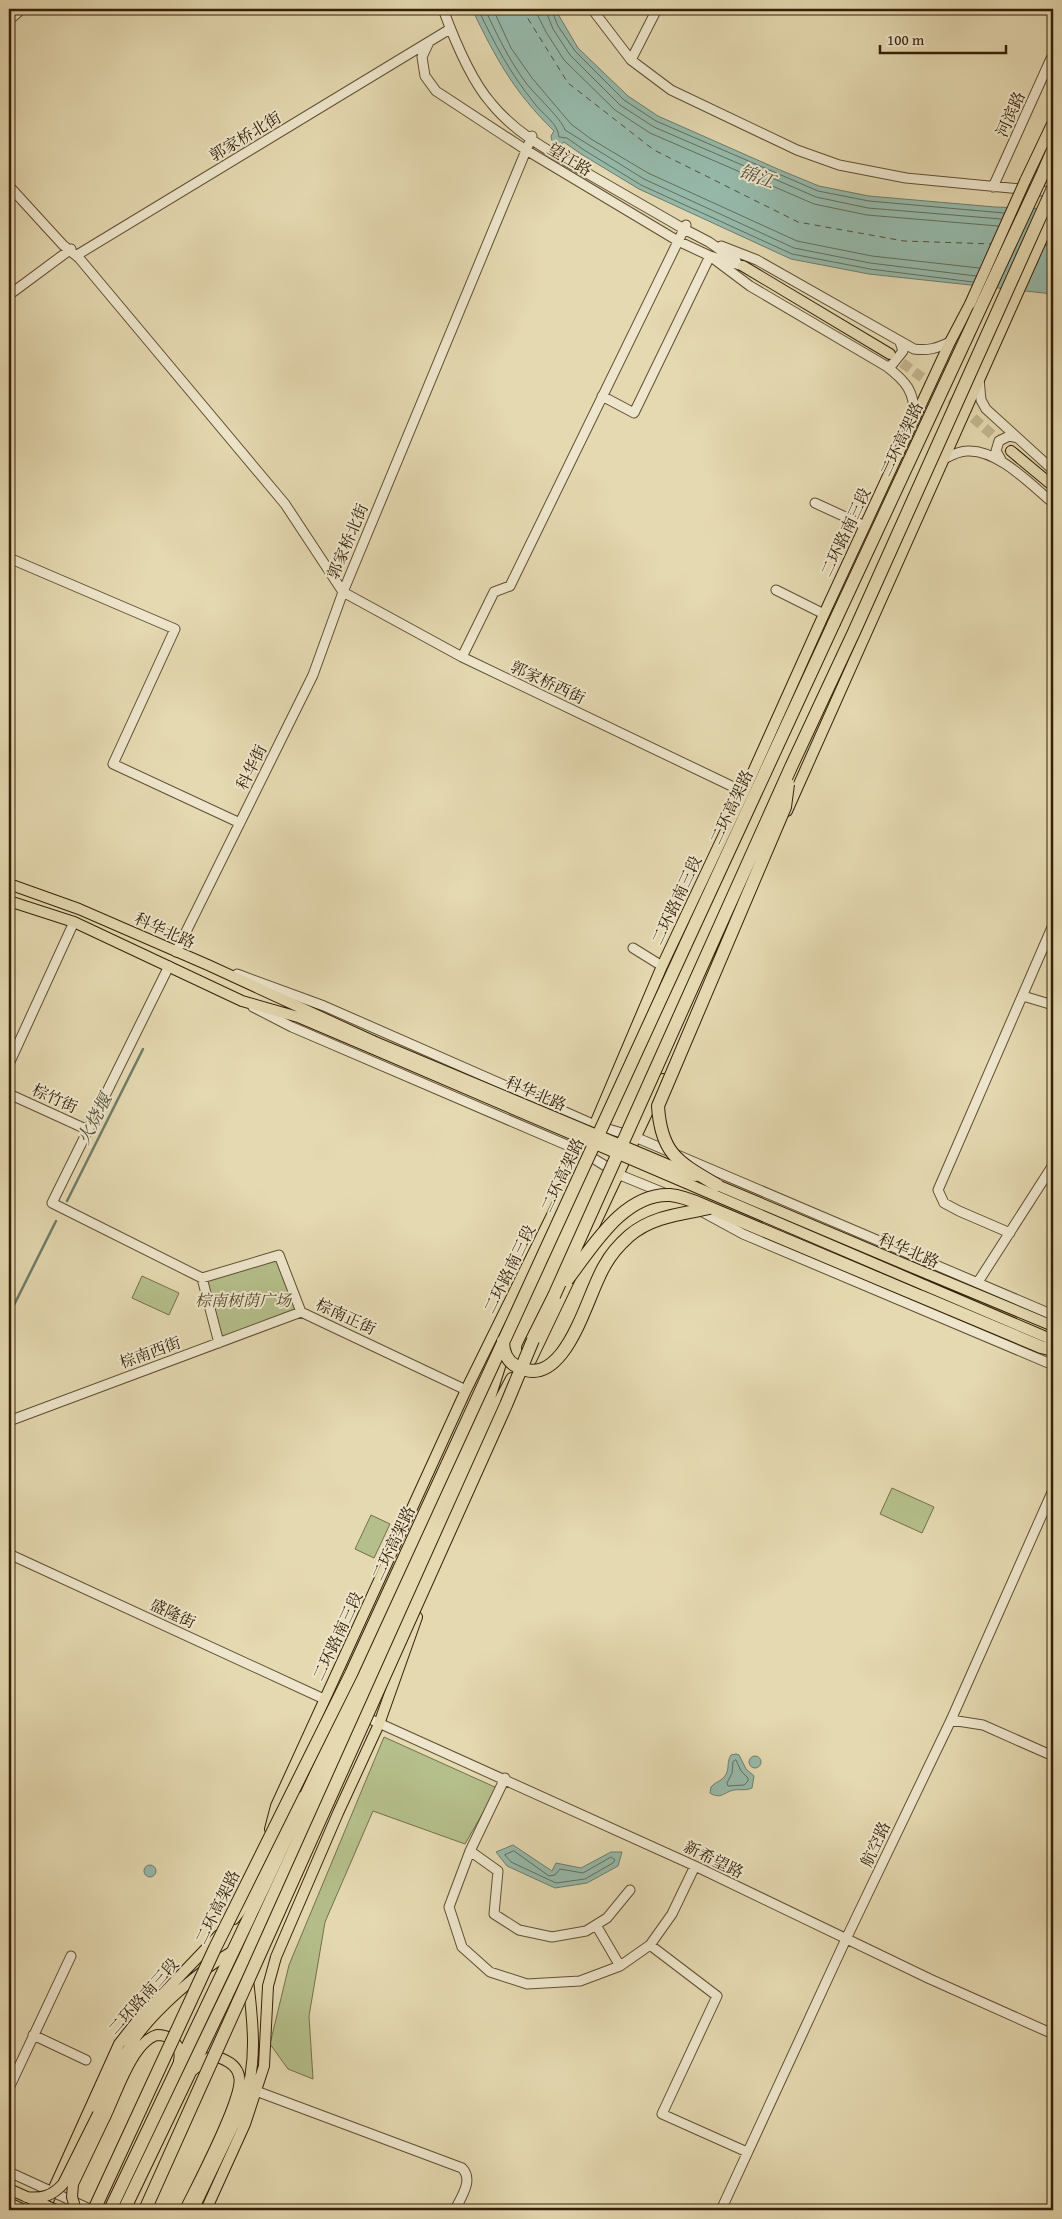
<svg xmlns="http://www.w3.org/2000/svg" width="1062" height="2219" viewBox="0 0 1062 2219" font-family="'Gentium Book Plus','Noto Serif SC',serif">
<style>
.green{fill:#b5bf8b;stroke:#747049}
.water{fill:#96baac;stroke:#6f7c6a}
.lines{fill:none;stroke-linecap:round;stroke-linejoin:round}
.shore{stroke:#656d5a;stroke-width:1}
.stream{stroke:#6f7c6a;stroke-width:2.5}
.ferry{stroke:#514e39;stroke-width:1;stroke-dasharray:6 5;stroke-linecap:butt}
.major-tunnel{stroke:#c2b48f;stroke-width:10;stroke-dasharray:10 5;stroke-linecap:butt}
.minor-casing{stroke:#604e32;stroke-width:11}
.major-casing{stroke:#342007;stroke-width:12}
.highway-casing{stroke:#342007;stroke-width:14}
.minor{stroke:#eee6cc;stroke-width:9}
.major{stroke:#e5d9b1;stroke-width:10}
.highway{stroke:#e5d9b1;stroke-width:12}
.major-bridge-casing{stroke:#342007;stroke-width:12;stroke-linecap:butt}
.highway-bridge-casing{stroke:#342007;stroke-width:14;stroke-linecap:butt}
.major-bridge{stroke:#e5d9b1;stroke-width:10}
.highway-bridge{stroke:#e5d9b1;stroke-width:12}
.labels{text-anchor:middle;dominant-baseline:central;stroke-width:4;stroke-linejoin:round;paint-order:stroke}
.street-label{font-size:16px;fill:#342007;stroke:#eee6cc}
.park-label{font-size:16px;font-style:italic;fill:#544828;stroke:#eee6cc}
.water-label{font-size:18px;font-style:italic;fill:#514e39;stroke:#eee6cc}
</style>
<rect width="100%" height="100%" fill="#e5d9b1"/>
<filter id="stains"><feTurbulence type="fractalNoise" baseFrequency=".004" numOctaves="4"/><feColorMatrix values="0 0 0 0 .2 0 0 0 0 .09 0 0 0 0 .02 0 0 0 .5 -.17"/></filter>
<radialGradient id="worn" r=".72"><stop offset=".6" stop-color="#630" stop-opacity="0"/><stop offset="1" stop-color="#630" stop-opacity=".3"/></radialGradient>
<path class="green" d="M279 1255 301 1312 219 1343 202 1278Z
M142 1276 179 1293 169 1315 132 1298Z
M892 1488 934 1507 922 1533 880 1514Z
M371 1515 390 1524 374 1558 355 1549Z
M384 1737 497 1788 465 1844 373 1811 325 1922 309 2016 313 2079 288 2069 270 2044 289 1965Z"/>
<path class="water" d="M472 9H555L578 48 628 96 658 116 780 170 819 186 869 196 995 207 1053 209V294L869 274 791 259 639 189 581 154 564 142 560 145 552 141 551 136 554 131C514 92 496 59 472 9Z
M736 1754 739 1755 746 1769 754 1776 752 1788C745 1791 741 1789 734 1790 724 1792 721 1800 710 1793L711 1787C716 1781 724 1781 727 1772 729 1766 727 1761 731 1755Z
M749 1762a6 6 0 1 1 12 0a6 6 0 1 1-12 0Z
M513 1845 552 1871 556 1863 581 1868 611 1852H622L618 1866 587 1883 555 1888 507 1866 496 1852Z
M144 1871a6 6 0 1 1 12 0a6 6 0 1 1-12 0Z"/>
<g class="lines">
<path class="shore" d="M478 9C495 45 510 73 535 104 543 115 558 123 559 137L567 138 584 150 641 185 792 254 870 269 973 282
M485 9C497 35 509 60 526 83 536 96 561 118 565 130L644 179 794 248 870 263 976 276
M493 9 511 48 532 78 571 124 591 139 648 173 797 241 872 256 979 268
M537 9 538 16 546 32 564 60 615 110 650 133 814 204 867 215 998 226
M545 9 553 29 570 55 620 105 654 127 816 197 868 208 1001 219
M551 9 558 26 575 51 624 100 656 121 818 191 869 201 1004 213
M736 1760 741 1771 748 1778V1781L744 1785 728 1786 727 1783 732 1773 733 1762Z
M514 1851 549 1876 555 1875 560 1869 583 1873 611 1857 615 1860 613 1863 585 1879 556 1883 511 1862 505 1855Z"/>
<path class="stream" d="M67 1201 143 1049
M9 1315 56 1221"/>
<path class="ferry" d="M522 9 568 83 654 150 798 222 904 241 993 244
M1045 245 1053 246"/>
<path class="major-tunnel" d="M890 354 949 397 1011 451"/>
<g class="minor-casing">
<path id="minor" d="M443 9C454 39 470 79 491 103 516 134 551 152 585 172 618 191 651 210 684 229L709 242 736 261
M592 9 631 60 671 90 797 150 839 165 906 178 1053 192
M9 20 22 9
M429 42 422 57 425 76 436 91 526 150 678 241 710 256 743 266
M631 60 657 9
M9 186 63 245 79 258 285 504 343 592 462 657 744 792
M993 187 1053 54
M721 246 757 260 914 349C928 351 938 348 950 342
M77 255 450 29
M9 295 71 249
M886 366H891L903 351 900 342
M979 379 981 400 986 409 1053 470
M602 396 634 413 710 256 750 286 886 366C907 382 914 391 915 418
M942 460C950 456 958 451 967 451 998 449 1031 485 1053 503
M1001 460 996 451 999 441 1009 436 1017 438
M815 503 865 526
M9 558 175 629 113 764 240 823
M776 590 824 614
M462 657 494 592 510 586 686 225
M633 948 662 966
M176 952 313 675 343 592 532 136
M169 966 52 1203 202 1278 279 1255 301 1312 466 1390
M237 974 324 1006 595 1125 635 1137 1053 1315
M1023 996 1053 1005
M253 1007 292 1027 583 1152 620 1175 669 1195
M9 1064 74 922
M9 1094 88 1130
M699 1210 743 1234 1053 1365
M1010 1233 959 1211 944 1203 938 1190 1053 925
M202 1278 219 1343
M978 1282 1053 1165
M9 1421 301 1312
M9 1554 324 1699
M361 1715 695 1866 930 1979 1053 2034
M951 1720 983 1725 1053 1756
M505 1778 470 1851 449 1907 462 1947 490 1972 527 1984 580 1981 620 1966 650 1945 672 1914 695 1866
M470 1851 498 1871 494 1914 519 1930 552 1937 586 1931 607 1918 630 1890
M596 1925 620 1966
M650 1945 717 1996 662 2114 747 2152
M33 2035 86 2060
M9 2088 71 1956
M256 2091 462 2168C474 2180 461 2197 455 2210
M9 2172 92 2210
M721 2210 846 1939 951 1720 1053 1490
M1050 2210 1053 2204"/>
</g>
<g class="major-casing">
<path id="major" d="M1025 181 1053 122
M743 266 890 354
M1011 451 1053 486
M787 811 1053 214
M9 884 79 909 208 965 373 1041
M9 901 74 922 242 1001 298 1017 371 1048
M580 1256 663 1079
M928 1274 1053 1326
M924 1285 1053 1340
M531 1360 571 1276
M270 1829 276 1806 466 1390 583 1152 662 966 744 792 824 614 950 342 970 304
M260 1873 299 1797
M234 1919C247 1904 255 1884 260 1865
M98 2114C109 2090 118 2063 133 2041 154 2010 200 1970 233 1951
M105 2117C116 2095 132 2042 157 2035 172 2035 182 2046 179 2061
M9 2203 24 2210
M44 2210 119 2044 137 2021 219 1935
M185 2210C196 2187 245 2096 239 2076 237 2066 227 2060 217 2057L209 2058 193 2070
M193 2210 243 2105C258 2064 253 2022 248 1980
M206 2210 245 2124 264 2066 268 1986 276 1957 338 1813 379 1724 417 1617"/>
</g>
<g class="highway-casing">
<path id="highway" d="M1043 173 1053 150
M685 946 834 623
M710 1208 1041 1347 1053 1350
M528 1348 554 1296
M110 2210 265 1884 487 1404 503 1354
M124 2210 245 1957 495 1411 512 1379"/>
</g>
<use href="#minor" class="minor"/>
<use href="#major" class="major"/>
<use href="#highway" class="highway"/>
<g class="major-bridge-casing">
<path id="major-bridge" d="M970 304 1025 181
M373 1041 695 1176
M371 1048 924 1285
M710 1182 928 1274
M9 2189 56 2210
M26 2197C42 2199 52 2196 63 2184L98 2114
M76 2210 72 2197 73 2184 105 2117"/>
</g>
<g class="highway-bridge-casing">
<path id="highway-bridge" d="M834 623 1043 173
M717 1185C678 1162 661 1154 658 1106L785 807 788 784
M567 1280C592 1248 623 1193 670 1195 684 1196 698 1203 710 1208
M554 1296 791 767 854 632 1053 188
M503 1341C503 1351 507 1361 516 1366 566 1394 587 1293 605 1265 611 1254 620 1244 629 1236 652 1216 682 1214 710 1208
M94 2210 215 1948 351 1674 685 946
M145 2210 506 1405 533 1340"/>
</g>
<use href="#major-bridge" class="major-bridge"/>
<use href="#highway-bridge" class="highway-bridge"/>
</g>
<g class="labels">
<g class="street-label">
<text transform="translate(1010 114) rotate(-66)">河滨路</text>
<text transform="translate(245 136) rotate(-31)">郭家桥北街</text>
<text transform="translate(570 159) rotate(31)">望江路</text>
<text transform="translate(901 439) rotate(-65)">二环高架路</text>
<text transform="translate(845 532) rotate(-65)">二环路南三段</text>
<text transform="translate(347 541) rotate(-67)">郭家桥北街</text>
<text transform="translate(548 682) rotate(25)">郭家桥西街</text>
<text transform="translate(251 767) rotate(-64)">科华街</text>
<text transform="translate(731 807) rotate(-65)">二环高架路</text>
<text transform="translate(676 900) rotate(-65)">二环路南三段</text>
<text transform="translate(165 930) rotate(24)">科华北路</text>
<text transform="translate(536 1093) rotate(23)">科华北路</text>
<text transform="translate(55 1098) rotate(24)">棕竹街</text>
<text transform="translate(562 1175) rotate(-65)">二环高架路</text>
<text transform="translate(909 1250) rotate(23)">科华北路</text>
<text transform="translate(509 1269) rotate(-64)">二环路南三段</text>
<text transform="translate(346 1316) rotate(25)">棕南正街</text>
<text transform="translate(150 1352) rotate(-20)">棕南西街</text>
<text transform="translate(393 1543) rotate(-65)">二环高架路</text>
<text transform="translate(173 1613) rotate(25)">盛隆街</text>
<text transform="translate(337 1636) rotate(-65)">二环路南三段</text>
<text transform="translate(875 1844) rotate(-65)">航空路</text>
<text transform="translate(714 1859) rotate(26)">新希望路</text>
<text transform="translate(217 1907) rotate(-64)">二环高架路</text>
<text transform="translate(143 1996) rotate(-48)">二环路南三段</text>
</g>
<g class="park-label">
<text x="243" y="1300">棕南树荫广场</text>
</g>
<g class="water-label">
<text transform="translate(757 176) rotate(20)">锦江</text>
<text transform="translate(94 1119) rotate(-63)">火烧堰</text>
</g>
</g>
<rect width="1062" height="2219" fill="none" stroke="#e5d9b1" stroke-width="30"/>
<rect x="10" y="10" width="1042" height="2199" fill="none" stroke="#342007" stroke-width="2.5"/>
<rect x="15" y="15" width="1032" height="2189" fill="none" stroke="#342007"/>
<path d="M880 45v8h126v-8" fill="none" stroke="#342007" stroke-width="2.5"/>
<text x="887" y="45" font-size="15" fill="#342007" stroke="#eee6cc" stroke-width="4" paint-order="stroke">100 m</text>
<rect width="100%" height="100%" filter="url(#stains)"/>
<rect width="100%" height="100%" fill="url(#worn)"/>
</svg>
